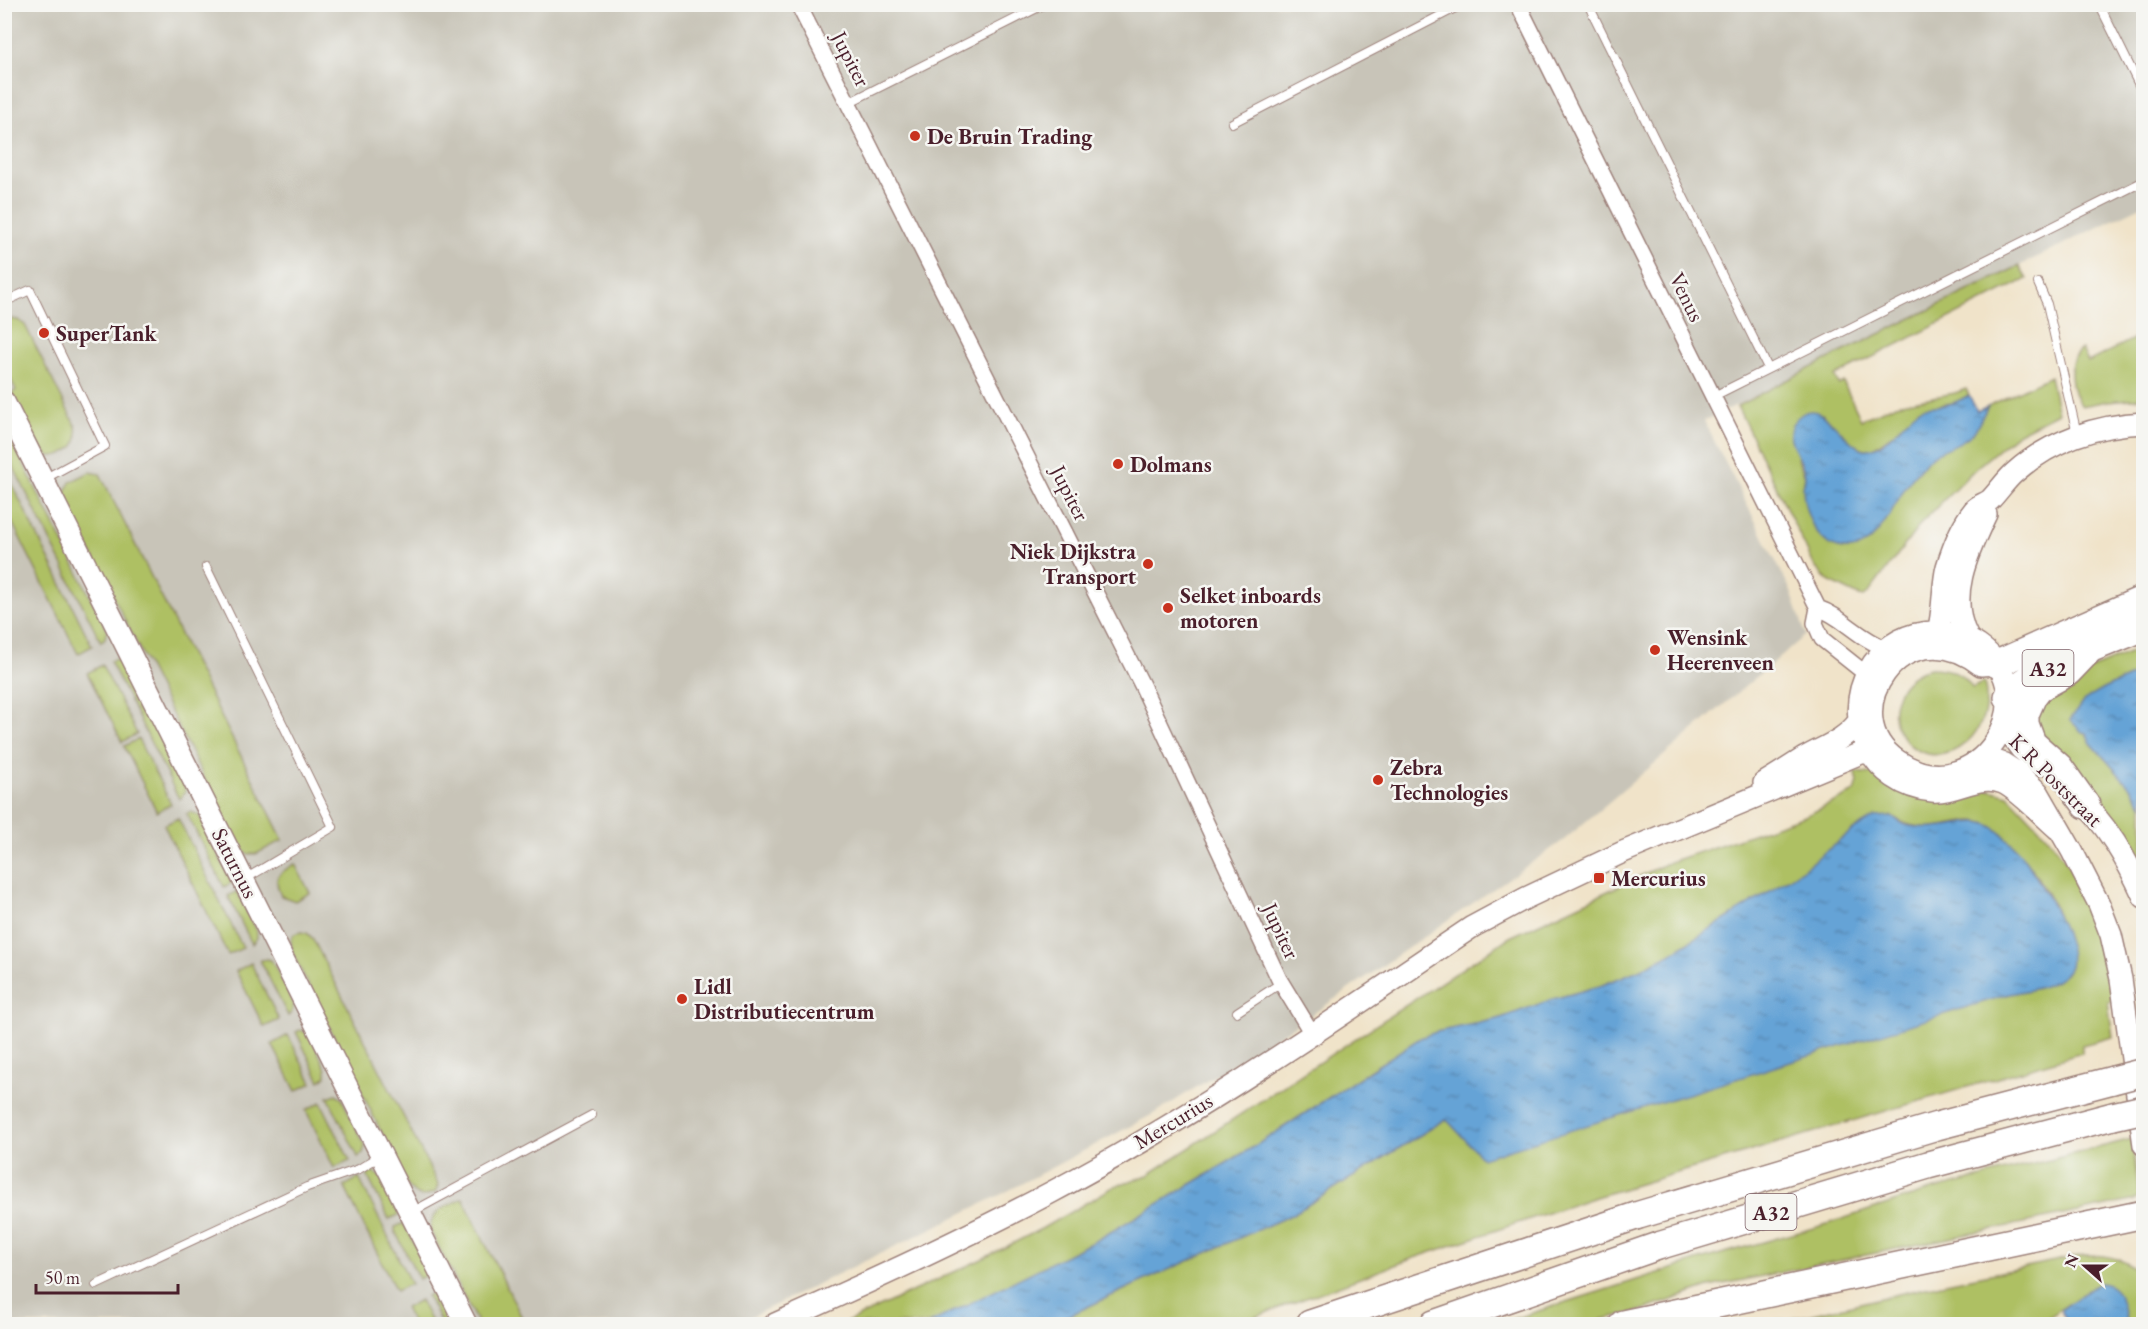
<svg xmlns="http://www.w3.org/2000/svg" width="2148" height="1329" viewBox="0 0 2148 1329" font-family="'EB Garamond',serif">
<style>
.industrial{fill:#c8c4b8}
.grass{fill:#aec063;stroke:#7c7047;stroke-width:1.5}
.water{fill:url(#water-ripples);stroke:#586180;stroke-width:1.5}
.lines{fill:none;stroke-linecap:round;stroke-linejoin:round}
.service-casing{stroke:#9d817a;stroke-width:10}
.minor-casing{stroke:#9d817a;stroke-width:18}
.secondary-casing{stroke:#9d817a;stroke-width:24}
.motorway-casing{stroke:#9d817a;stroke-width:30}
.service{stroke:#fff;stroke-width:8}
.minor{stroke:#fff;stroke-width:15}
.secondary{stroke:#fff;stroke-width:21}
.motorway{stroke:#fff;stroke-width:27}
.motorway-bridge-casing{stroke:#9d817a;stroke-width:30;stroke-linecap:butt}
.motorway-bridge{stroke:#fff;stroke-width:27}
.poi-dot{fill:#c8321e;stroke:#f6f6f2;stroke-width:2}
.labels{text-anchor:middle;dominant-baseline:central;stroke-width:5;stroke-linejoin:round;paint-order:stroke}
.shield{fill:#f6f6f2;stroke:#7e6067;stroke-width:1.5}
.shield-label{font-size:21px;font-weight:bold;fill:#4a1f2b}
.street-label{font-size:22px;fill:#4a1f2b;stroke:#f6f6f2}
.poi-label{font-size:22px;font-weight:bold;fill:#4a1f2b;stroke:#f6f6f2;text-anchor:start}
</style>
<defs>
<pattern id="water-ripples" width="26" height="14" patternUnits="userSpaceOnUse" patternTransform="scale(1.5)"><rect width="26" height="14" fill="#65a3d6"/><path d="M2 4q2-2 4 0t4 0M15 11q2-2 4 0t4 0" fill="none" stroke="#5584ae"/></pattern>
</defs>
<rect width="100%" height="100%" fill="#f6f6f2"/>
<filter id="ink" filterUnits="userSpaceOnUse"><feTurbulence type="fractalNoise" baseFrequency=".0167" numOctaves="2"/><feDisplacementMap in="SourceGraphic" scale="12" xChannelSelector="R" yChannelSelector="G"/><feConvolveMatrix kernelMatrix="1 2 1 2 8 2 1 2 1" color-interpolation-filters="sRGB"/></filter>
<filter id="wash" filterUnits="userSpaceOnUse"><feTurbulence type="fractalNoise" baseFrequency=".008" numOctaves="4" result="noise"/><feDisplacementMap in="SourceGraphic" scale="24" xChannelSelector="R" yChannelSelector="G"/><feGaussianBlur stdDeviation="1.35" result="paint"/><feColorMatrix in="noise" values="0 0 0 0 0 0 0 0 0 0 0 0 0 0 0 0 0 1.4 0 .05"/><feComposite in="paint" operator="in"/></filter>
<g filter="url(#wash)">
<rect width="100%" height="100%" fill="#f0e3c9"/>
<path class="industrial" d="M5 5H2143V205L1704 421 1790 589 1806 635 1564 840 1310 1016 1157 1112 998 1196 736 1324H5Z"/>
<path class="grass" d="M2019 266 2027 279 1835 376 1839 385 1843 382 1861 420 1896 404 1955 393 1966 389 1969 395 1957 402 1919 409 1894 433 1872 449H1863L1853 444 1822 414 1797 458 1805 476 1803 487 1876 535 1909 481 1931 456 1973 433 1988 406 2050 376 2058 413 2017 434 1976 468 1923 521 1868 594 1864 597 1859 596 1828 581 1815 567 1737 406 1826 360Z
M10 319 18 320 25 325 76 427C78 437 78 445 68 451 62 454 57 457 50 456 35 451 19 407 12 393L16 390 5 368V321Z
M2143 334V398L2108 401 2082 406C2070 393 2065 360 2082 349L2088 362Z
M4 425 107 630 105 638 101 642 5 450Z
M5 470 92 646 78 654 5 508Z
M90 472 100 474 283 840 256 854H248L238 846 67 504 65 494 70 482Z
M2143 647V671L2103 689 2086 733 2091 743 2131 788 2143 806V871L2126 839 2105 810 2063 763 2035 725 2046 695 2067 679Z
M117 659 123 663 185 787V793L179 799 110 661Z
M102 665 137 734 122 742 87 673Z
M1930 668C1947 668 1963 672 1972 688L1984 682C1999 741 1930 782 1900 733 1894 724 1892 713 1895 702 1899 684 1912 674 1930 668Z
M138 739 171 804 157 812 124 746Z
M1855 772 1873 774 1896 788H1982L2008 795 2046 835 2066 861 2086 897 2107 959 2114 1000 2108 1002 2113 1037 2082 1045V1053L1589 1199 1414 1258 1236 1324H1051L1130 1287 1293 1214 1446 1119 2006 995 2054 982 2067 972C2064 955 2063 935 2058 917 2051 891 2003 819 1972 821 1942 824 1920 836 1892 816L1856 828 1803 869 1755 901 1670 954 1641 969 1600 986 1553 999 1498 1019 1436 1032 1383 1062 1255 1146 1099 1239 929 1324H843L984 1258 1043 1228 1115 1186 1148 1175 1510 937 1670 862 1805 816 1855 792 1858 782Z
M190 812 199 815 232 883 224 887 187 814Z
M178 818 243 948 228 955 164 825Z
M295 864 310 893 295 901 281 896C272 876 279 873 295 864Z
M237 891 257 931V938L252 944 228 896Z
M300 932 307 933 313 939 438 1184 436 1192 422 1197 414 1193 409 1188 292 952 291 939 294 934Z
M268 959 272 961 294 1004 292 1012 288 1016 260 960Z
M251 963 279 1020 264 1027 236 971Z
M300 1030 309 1033 326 1069V1076L320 1081 296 1032Z
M288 1035 312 1083 296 1091 272 1044Z
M336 1094 341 1097 365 1146 363 1154 358 1157 328 1097Z
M321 1102 350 1161 334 1168 306 1110Z
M2132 1139 2139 1197 2136 1200 1709 1287 1640 1311 1581 1324H1497L1703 1259 1824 1225 1927 1191Z
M373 1172 380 1176 399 1215 389 1219 367 1175Z
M359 1178 411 1284 396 1291 344 1186Z
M463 1198 525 1324H478L430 1230C430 1210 448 1206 463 1198Z
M404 1223 427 1270 425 1276 419 1279 395 1231V1227Z
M2084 1255C2106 1255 2132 1258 2143 1280V1324H2127C2123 1308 2120 1284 2099 1283L2039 1324H1739L1792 1319 1941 1284Z
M434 1292 439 1293 455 1324H442L427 1296Z
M420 1300 432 1324H413L405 1308Z"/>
<path class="water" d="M1969 395 1977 411 1988 406C1983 414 1979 426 1973 433 1962 444 1945 448 1933 455 1926 460 1920 469 1914 475 1897 495 1880 547 1852 549 1819 552 1804 516 1803 489 1803 485 1805 480 1805 476 1804 456 1774 433 1802 414 1824 399 1845 446 1864 449 1884 452 1903 420 1918 410 1925 405 1935 407 1944 405 1953 404 1961 400 1969 395Z
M2143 671V806L2131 788 2091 743 2086 733 2082 732 2070 720 2084 700 2103 689Z
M1892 816C1895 818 1899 822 1903 824 1919 830 1941 827 1957 824 1967 823 1975 820 1984 823 1996 826 2012 842 2019 852 2034 870 2083 949 2068 970 2057 988 2025 990 2006 995L1482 1158 1446 1119 1293 1214 1130 1287 1051 1324H928L1099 1239 1255 1146 1420 1038 1436 1032 1498 1019 1553 999 1600 986 1641 969 1670 954 1755 901 1803 869 1856 828 1875 817Z
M2099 1283C2122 1284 2122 1306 2127 1324H2070L2062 1313V1309Z"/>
</g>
<g filter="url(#ink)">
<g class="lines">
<g class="service-casing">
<path id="service" d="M1588 4 1768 368
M2099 4 2144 95
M848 103 1045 4
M1232 123 1463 4
M2038 283 2047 304 2077 434
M4 302 30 290 105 446 44 479
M1712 397 2144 181
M206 567 333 827 245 879
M1237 1012 1281 983
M412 1212 592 1115
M96 1285 307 1187 359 1169 380 1156"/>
</g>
<g class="minor-casing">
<path id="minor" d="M798 4 1142 685 1279 979 1313 1035
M1518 4 1818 608 1815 623 1822 639 1866 674
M1818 608C1842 616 1859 639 1887 649"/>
</g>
<g class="secondary-casing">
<path id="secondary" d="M4 402 466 1324
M1968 638C1946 597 1968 552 1986 514
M1932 642C1945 627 1941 589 1947 567 1953 547 1961 526 1974 510 1978 505 1985 504 1990 500 1998 492 2005 481 2014 473 2050 441 2096 425 2144 423
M1997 664 1981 665C1903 604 1831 716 1898 761 1974 814 2053 697 1978 645 1961 634 1944 630 1923 633 1900 636 1880 650 1869 670 1840 720 1873 786 1932 791 1957 793 1979 773 2003 783 2017 789 2045 818 2058 829
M2004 726 2021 749 2040 765
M1981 760 1990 759 2004 764 2015 771 2038 792 2072 851 2099 904 2111 935 2121 979 2144 1145
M1764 783C1778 775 1791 766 1804 758 1823 747 1845 740 1858 722
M2075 795C2106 822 2127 860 2144 897
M775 1324C868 1283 960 1241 1050 1193 1197 1115 1334 1020 1472 927L1526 898 1623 852 1861 753H1879L1891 756"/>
</g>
<g class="motorway-casing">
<path id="motorway" d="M2077 654 2144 627
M1997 664 2144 599
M2008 697 2024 682 2042 671
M2086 805 2059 767 2032 743 2025 724V714L2033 696 2039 688 2068 672 2092 647
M1310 1324 1639 1215 1937 1126 2113 1080
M1434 1324 1658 1246 1928 1165 2113 1116
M1623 1324 2144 1214"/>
</g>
<use href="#service" class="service"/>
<use href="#minor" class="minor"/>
<use href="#secondary" class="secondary"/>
<use href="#motorway" class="motorway"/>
<g class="motorway-bridge-casing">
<path id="motorway-bridge" d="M2113 1080 2144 1072
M2113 1116 2144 1109"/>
</g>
<use href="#motorway-bridge" class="motorway-bridge"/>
</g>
</g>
<g class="poi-dot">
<circle cx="915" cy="136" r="6"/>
<circle cx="44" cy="333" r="6"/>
<circle cx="1118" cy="464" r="6"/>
<circle cx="1148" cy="564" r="6"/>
<circle cx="1168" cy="608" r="6"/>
<circle cx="1655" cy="650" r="6"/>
<circle cx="1378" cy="780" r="6"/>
<rect x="1593" y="872" width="12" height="12" rx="3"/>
<circle cx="682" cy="999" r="6"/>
</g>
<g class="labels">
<g class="shield">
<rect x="2022.5" y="650" width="51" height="36" rx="4.5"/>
<rect x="1745.5" y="1194" width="51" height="36" rx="4.5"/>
</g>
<g class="shield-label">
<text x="2048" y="668">A32</text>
<text x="1771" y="1212">A32</text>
</g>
<g class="street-label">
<text transform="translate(851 59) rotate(63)">Jupiter</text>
<text transform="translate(1687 297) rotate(64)">Venus</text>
<text transform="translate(1070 493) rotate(63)">Jupiter</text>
<text transform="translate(2056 780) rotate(45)">K R Poststraat</text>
<text transform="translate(235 863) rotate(63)">Saturnus</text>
<text transform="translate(1281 931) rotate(65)">Jupiter</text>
<text transform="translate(1173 1121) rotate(-31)">Mercurius</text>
</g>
<g class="poi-label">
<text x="927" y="136">De Bruin Trading</text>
<text x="56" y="333">SuperTank</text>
<text x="1130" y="464">Dolmans</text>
<text x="1136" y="551" text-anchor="end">Niek Dijkstra<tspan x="1136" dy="25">Transport</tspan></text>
<text x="1180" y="595">Selket inboards<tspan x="1180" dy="25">motoren</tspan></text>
<text x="1667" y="637">Wensink<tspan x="1667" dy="25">Heerenveen</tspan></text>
<text x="1390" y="767">Zebra<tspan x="1390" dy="25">Technologies</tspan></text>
<text x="1611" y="878">Mercurius</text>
<text x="694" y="986">Lidl<tspan x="694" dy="25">Distributiecentrum</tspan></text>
</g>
</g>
<rect width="2148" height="1329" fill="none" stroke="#f6f6f2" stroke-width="24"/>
<g transform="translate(2085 1266) rotate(291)" stroke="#f6f6f2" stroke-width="4.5" paint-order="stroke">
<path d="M0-4.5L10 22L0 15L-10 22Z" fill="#4a1f2b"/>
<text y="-9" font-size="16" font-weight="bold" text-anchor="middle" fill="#4a1f2b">N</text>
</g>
<path d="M36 1284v9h142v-9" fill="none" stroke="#4a1f2b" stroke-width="3"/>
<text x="45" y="1284" font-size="18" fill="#4a1f2b" stroke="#f6f6f2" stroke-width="4.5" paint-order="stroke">50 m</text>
</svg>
